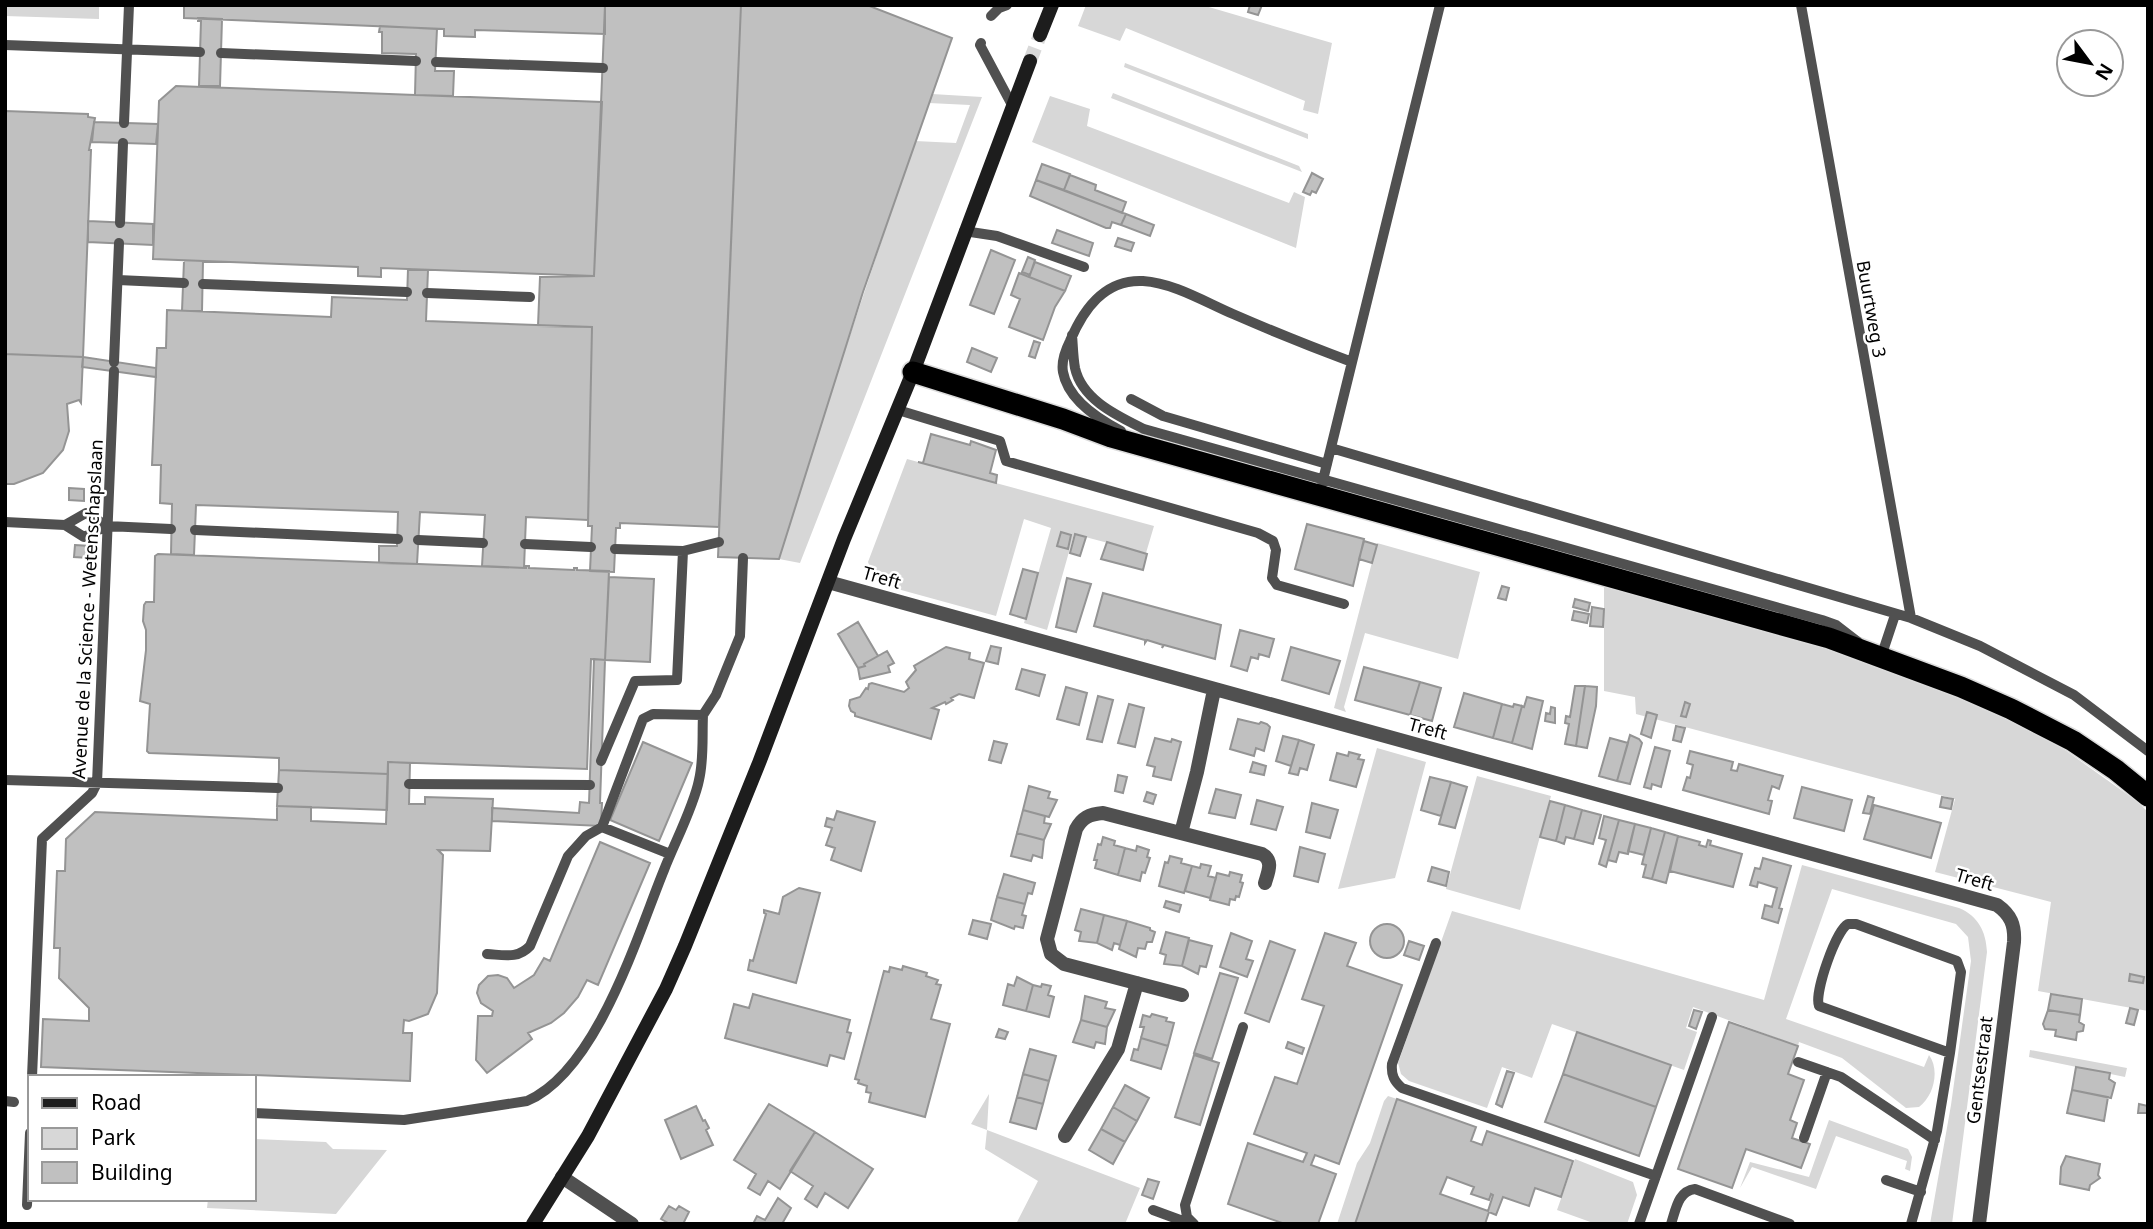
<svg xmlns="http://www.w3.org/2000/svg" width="2153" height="1229" viewBox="0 0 2153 1229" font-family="'Noto Sans',sans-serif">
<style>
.green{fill:#d7d7d7}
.building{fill:#c0c0c0;stroke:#949494;stroke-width:2;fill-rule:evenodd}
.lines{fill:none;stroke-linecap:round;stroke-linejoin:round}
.secondary-tunnel{stroke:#d9d9d9;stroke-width:14;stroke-dasharray:14 7;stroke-linecap:butt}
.motorway-casing{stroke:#dbdbdb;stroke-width:24}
.service{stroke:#505050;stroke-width:10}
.minor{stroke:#505050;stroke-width:14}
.secondary{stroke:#1d1d1d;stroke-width:14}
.motorway{stroke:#000;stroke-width:21}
.labels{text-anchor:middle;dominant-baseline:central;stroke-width:5;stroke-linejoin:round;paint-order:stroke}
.street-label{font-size:18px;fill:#000;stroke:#fff}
</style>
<rect width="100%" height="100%" fill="#fff"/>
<path class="green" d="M5 5H99V19L5 16Z
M1086 5H1202L1332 43 1318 114 1303 110 1305 101 1126 28 1120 41 1078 26Z
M1125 63 1308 134V139L1124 67Z
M1113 93 1299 166 1302 172 1111 98Z
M932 94 982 97 800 563 779 559 835 380 915 141 956 143 970 105 929 103Z
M1050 96 1090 109 1087 126 1289 203 1294 192 1305 197 1296 248 1032 142Z
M907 459 1154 526 1146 553 1074 534 1047 630 1024 623 1051 528 1024 519 996 616 883 585 874 578 868 562Z
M1377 543 1480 572 1458 659 1365 633 1344 707 1346 712 1334 708Z
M1604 585 1791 637 1843 654 1973 703 2003 716 2065 750 2138 802 2148 812V1011L2038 991 2051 902 1935 872 1955 799 1636 714 1635 697 1604 691Z
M1377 748 1426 762 1395 878 1338 889Z
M1477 776 1551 796 1520 910 1446 889Z
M1802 865 1959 908C1978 916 1986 931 1987 952L1952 1224H1930L1951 1105 1971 961 1968 937 1956 924 1832 889 1786 1019 1924 1067 1929 1055C1940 1070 1934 1096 1919 1107L1906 1108 1842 1058 1799 1042 1798 1046 1693 1007 1686 1028 1697 1032 1684 1070 1552 1024 1532 1078 1502 1067 1487 1108 1409 1081 1401 1074 1398 1063 1452 911 1764 1000Z
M2030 1050 2127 1068 2125 1077 2029 1057Z
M989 1094 987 1130 1140 1188 1125 1224H1016L1038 1181 985 1149 987 1130 971 1124Z
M1388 1096 1397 1099 1355 1224H1337L1357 1163 1370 1143 1384 1101Z
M1829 1120 1908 1149 1912 1157 1910 1171 1905 1169 1907 1161 1836 1136 1816 1189 1752 1167 1740 1188 1750 1162 1809 1177Z
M254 1139 326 1142 333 1149 387 1150 336 1214 207 1208 208 1199H254Z
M1575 1159 1633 1182 1637 1195 1627 1224H1596L1557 1210Z"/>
<path class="building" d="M184 5H605V34L475 30V37L444 36V29L184 18Z
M605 5H741L719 527 620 523V528H616L614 572 590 571 592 526H588L592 327 538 326 540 277 594 276Z
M741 5H867L952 38 863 292 779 559 718 557Z
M1250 5H1262L1258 15 1248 12Z
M198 18 222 19 220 86H199L201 21H198Z
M380 26 437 29 435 71H454L453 96 415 95 416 54 382 53V32H379Z
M176 86 602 102 594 276 381 268V277L358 276V267L153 259 159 101Z
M5 111 88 114V117L95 118 89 150H91L83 357 5 354Z
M94 122 158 124 156 144 92 142Z
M1042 164 1070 174 1064 190 1036 180Z
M1312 173 1323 179 1316 193 1312 191 1310 195 1303 192Z
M1070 175 1096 185 1095 190 1126 202 1122 213 1064 190Z
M1036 180 1126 214 1121 225 1112 222 1110 228H1106L1030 196Z
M1126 214 1154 225 1150 236 1121 225Z
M88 221 153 224V245L88 242Z
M1057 230 1093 243 1089 256 1052 243Z
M1118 238 1134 243 1131 251 1115 246Z
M991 250 1015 260 994 314 970 305Z
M1028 257 1035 260 1030 275 1022 272Z
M184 261H203L202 311H182Z
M1035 262 1071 276 1065 291 1029 277Z
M408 269 428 270 426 321 592 327 588 520 526 517 524 568 482 566 485 515 420 512 417 564 379 563V546H397L398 512 196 505 194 555 171 554 172 504 160 503 161 465H152L157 348H166L167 310 331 317 332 297 407 300Z
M1019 273 1065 291 1055 307 1043 340 1009 327 1020 299 1011 295Z
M1034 341 1040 343 1035 358 1029 356Z
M972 348 997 358 991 372 967 362Z
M5 354 83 357 81 403 79 400 67 404 69 431 63 450 43 473 14 484H5Z
M83 357 156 368V377L82 367Z
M931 434 970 445 971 441 996 450 990 473 997 475 996 483 918 462 923 463Z
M69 488 84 489V501L69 500Z
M1307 524 1364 539 1353 586 1295 569Z
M1061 532 1071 535 1068 549 1057 546Z
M1075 534 1086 537 1080 556 1070 553Z
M1364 541 1377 545 1372 563 1359 559Z
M1107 542 1147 554 1143 570 1101 559Z
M75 545 90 546 89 558 74 557Z
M158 554 526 568V566H529V568L574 570V568H577V570L609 571 605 660 591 659 587 769 388 762V774L279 770V758L149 753 147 751 150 704 140 701 146 650V630L143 621 144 605 146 602H154L155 556Z
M1023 569 1038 573 1026 619 1010 614Z
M609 577 654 579 650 662 605 660Z
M1067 578 1091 584 1076 632 1056 627Z
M1502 586 1509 588 1506 600 1498 598Z
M1103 593 1221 625 1215 659 1164 645 1162 648 1163 645 1147 640 1145 643V640L1094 626Z
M1575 599 1590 603 1588 611 1573 607Z
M1592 607 1604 609 1603 627 1590 626Z
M1574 611 1589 614 1587 623 1572 620Z
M858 622 878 656 864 664 865 666 858 668 838 634Z
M1240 630 1274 639 1269 657 1259 654 1258 659 1251 657 1247 671 1231 666Z
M991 646 1001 648 998 664 986 661Z
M946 647 970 653 969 659 984 663 974 698 959 694 951 698 953 700 946 704 945 702 932 708 939 710 931 739 855 716V713L851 711 849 706 850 700 860 697 866 688 868 689 869 684 872 683 904 692 909 688 906 682 916 670 914 666Z
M1291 647 1340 661 1329 694 1282 680Z
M887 651 894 663 888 666 890 672 860 679 858 668 865 666 864 664Z
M594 659 605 660 600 803H602L601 826 492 821V808L579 813 580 802 589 803Z
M1364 667 1420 682 1410 715 1355 700Z
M1022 669 1045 675 1039 696 1016 689Z
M1420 682 1441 688 1432 721 1410 715Z
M1575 686H1585L1576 746 1565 744 1569 724 1565 723 1566 716 1570 717Z
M1585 686 1597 687 1596 706 1587 748 1576 746Z
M1066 687 1087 693 1079 725 1057 719Z
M1464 693 1502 704 1493 738 1454 727Z
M1098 696 1113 700 1102 742 1087 739Z
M1527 697 1543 701 1532 749 1512 743 1522 706 1524 707Z
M1685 702 1690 704 1686 717 1681 716Z
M1129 704 1144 708 1135 747 1118 743Z
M1502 704 1513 707 1514 704 1522 706 1512 743 1493 738Z
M1551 707 1555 708V723L1545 721 1546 713 1550 714Z
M1647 712 1657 715 1651 738 1641 734Z
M1238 719 1259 724 1261 722 1267 724 1270 727 1264 751 1256 748 1254 756 1230 749Z
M1676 726 1685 728 1681 742 1673 740Z
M1630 735 1639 739 1642 743 1630 784 1617 781Z
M1283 736 1299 740 1291 766 1276 761Z
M1155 738 1171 742 1172 739 1181 742 1171 780 1153 776 1155 767 1147 765Z
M1610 738 1628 743 1617 781 1599 776Z
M1299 740 1314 745 1307 770 1300 768 1298 775 1289 773Z
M994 741 1007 744 1001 763 989 760Z
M643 742 692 763 659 841 610 820Z
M1655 747 1670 751 1661 787 1652 784 1651 789 1644 787Z
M1690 751 1733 762 1731 770 1737 771 1739 764 1783 776 1779 789 1772 786 1768 800 1772 801 1769 814 1683 790 1687 777 1690 778 1693 765 1687 763Z
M1349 752 1360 755 1358 759 1364 760 1356 787 1330 780 1337 753 1348 756Z
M388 762 410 763 409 804H425V797L493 799 490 851 438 850 443 855 437 993 428 1014 409 1021 404 1020 403 1033H412L410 1081 41 1067 43 1019 89 1021V1008L59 978 60 948H54L57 871H65L66 839 95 812 277 820V806L311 807V821L386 824Z
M1253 762 1266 766 1264 775 1250 772Z
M279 770 388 774 387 810 277 806Z
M1118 775 1127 777 1123 793 1115 791Z
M1430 777 1451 782 1441 816 1421 810Z
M1451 782 1467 787 1455 828 1439 824Z
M1029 786 1050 792 1048 798 1057 800 1049 817 1023 810Z
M1802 787 1852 800 1844 831 1794 818Z
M1216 789 1241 795 1235 818 1209 813Z
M1147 792 1156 795 1153 804 1144 801Z
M1868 796 1874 798 1870 814 1863 813Z
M1942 797 1953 799 1951 809 1940 807Z
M1257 800 1283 807 1276 830 1251 824Z
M1550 801 1565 805 1556 841 1540 837Z
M1312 803 1338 810 1330 838 1306 832Z
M1565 805 1582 810 1574 839 1566 837 1564 844 1556 841Z
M1874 805 1941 823 1931 858 1864 839Z
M1023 810 1045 816 1044 823 1051 824 1044 840 1017 833Z
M1582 810 1601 815 1593 844 1574 839Z
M837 811 875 822 861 871 831 860 835 848 826 845 832 828 825 826 827 818 834 820Z
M1604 816 1619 820 1606 867 1599 864 1606 840 1599 838Z
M1619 820 1635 824 1628 854 1619 852 1616 862 1608 860Z
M1635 824 1651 828 1644 855 1628 851Z
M1651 828 1665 832 1652 879 1643 877 1646 865 1642 864Z
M1665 832 1678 836 1666 883 1652 879Z
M1017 833 1044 840 1042 858 1033 855 1031 861 1011 856Z
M1678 836 1700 842 1699 845 1706 847 1708 840 1711 841 1710 845 1742 854 1733 887 1670 871Z
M1103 837 1115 841 1114 845 1125 848 1118 875 1095 868 1097 860H1094L1098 844 1101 845Z
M600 842 650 863 598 985 587 980 578 997 564 1013 551 1023 528 1033 532 1039 487 1073 476 1060 478 1016H492L493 1011 481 1003 477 993 479 985 488 976 498 975 507 978 514 988 534 975 544 958 550 961Z
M1137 846 1149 850 1147 857 1150 858 1145 873 1142 872 1140 881 1118 875 1125 848 1136 851Z
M1300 847 1325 854 1318 882 1294 876Z
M1170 856 1182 859 1181 863 1192 866 1184 893 1159 886 1165 862 1168 863Z
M1763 858 1791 866 1779 908 1782 909 1778 923 1762 918 1765 905 1772 907 1777 888 1758 882 1757 887 1750 885 1755 868 1760 869Z
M1201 864 1211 866 1208 876 1216 878 1210 898 1185 891 1192 866 1200 868Z
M1432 867 1449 872 1446 886 1428 881Z
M1230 872 1242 875 1240 882 1243 883 1239 897 1236 896 1235 900 1230 899 1229 905 1210 900 1217 873 1229 876Z
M1004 874 1035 883 1032 894 1028 893 1025 904 997 897Z
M799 888 820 893 796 983 748 970 750 960 753 961 766 914 764 913V910L779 914 783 897Z
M997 897 1025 904 1022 915 1026 916 1023 928 1015 926 1014 929 991 920Z
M1166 901 1181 905 1179 912 1164 907Z
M1081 909 1104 915 1097 943 1079 941 1081 932 1075 930Z
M1104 915 1127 921 1120 945 1114 943 1112 950 1097 943Z
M973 920 991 924 987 939 969 934Z
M1127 921 1150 928V930L1155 932 1152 942H1147L1145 949 1138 948 1136 957 1119 949Z
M1370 941a17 17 0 1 1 34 0a17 17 0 1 1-34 0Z
M1166 932 1189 938 1182 966 1164 964 1166 955 1160 953Z
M1231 933 1252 941 1246 959 1253 961 1247 977 1220 967Z
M1325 933 1356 943 1347 966 1402 985 1339 1164 1315 1155 1311 1165 1336 1174 1318 1224H1285L1228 1204 1248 1143 1303 1162 1307 1153 1254 1134 1275 1077 1297 1084 1324 1006 1302 999Z
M1189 940 1212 946 1206 967 1200 966 1198 974 1182 966Z
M1270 941 1295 950 1269 1022 1245 1013Z
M1409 941 1424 946 1419 960 1404 955Z
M903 966 927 973 926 976 938 980 936 984 941 985 931 1019 950 1024 925 1117 869 1102 871 1093 866 1092 867 1086 858 1083 859 1080 855 1079 884 971 889 972 890 967 902 970Z
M1220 973 1238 978 1212 1059 1194 1053Z
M2130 974 2144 977 2143 983 2129 981Z
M1017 977 1033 985 1026 1011 1003 1005 1008 984 1014 986Z
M1042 984 1051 986 1048 995 1054 997 1049 1017 1026 1011 1033 985 1041 987Z
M753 994 850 1020 847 1032 851 1033 844 1059 830 1055 827 1066 725 1038 734 1004 749 1008Z
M2051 994 2082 999 2080 1015 2048 1010Z
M1085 996 1107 1002 1105 1008 1115 1010 1107 1027 1081 1020Z
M2130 1008 2138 1010 2134 1025 2126 1023Z
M1694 1010 1702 1012 1696 1029 1689 1026Z
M2048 1010 2080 1015 2079 1022 2084 1025 2083 1031 2077 1032 2076 1040 2055 1036 2056 1030 2045 1029 2043 1024Z
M1152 1014 1167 1018 1166 1021 1174 1023 1168 1046 1141 1038 1144 1027H1140L1143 1015 1150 1017Z
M1081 1020 1107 1027 1105 1044 1096 1042 1094 1048 1073 1042Z
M1729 1022 1798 1046 1788 1074 1804 1080 1790 1120 1797 1123 1792 1138 1810 1144 1801 1168 1746 1149 1732 1188 1678 1169Z
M999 1029 1008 1032 1005 1039 996 1037Z
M1577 1032 1671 1065 1656 1107 1563 1074Z
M1141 1038 1168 1046 1161 1069 1131 1060 1134 1049 1138 1050Z
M1288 1042 1304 1048 1302 1054 1286 1048Z
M1030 1049 1056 1056 1049 1081 1023 1074Z
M1194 1055 1219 1063 1200 1125 1175 1117Z
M2076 1067 2110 1073 2109 1079 2115 1083 2111 1098 2072 1090Z
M1507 1071 1514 1073 1502 1107 1496 1104Z
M1023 1074 1049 1081 1043 1104 1017 1097Z
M1563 1074 1656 1107 1639 1156 1545 1122Z
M1125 1085 1149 1098 1137 1121 1113 1107Z
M2072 1090 2108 1097 2104 1121 2067 1113Z
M1017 1097 1043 1104 1036 1129 1010 1122Z
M1397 1099 1476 1127 1471 1141 1482 1145 1487 1131 1573 1161 1561 1197 1535 1188 1529 1206 1503 1197 1496 1215 1489 1212 1485 1224H1355ZM1447 1177 1474 1187 1471 1194 1489 1200 1491 1194 1493 1195 1488 1211 1440 1194Z
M769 1104 815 1132 780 1189 768 1181 760 1195 748 1188 756 1174 734 1160Z
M2139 1104 2148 1106V1113H2138Z
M696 1106 703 1121 705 1120 709 1128 706 1130 713 1145 681 1159 665 1120Z
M1113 1107 1137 1121 1125 1142 1101 1129Z
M1101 1129 1125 1142 1113 1164 1089 1150Z
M815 1132 873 1169 848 1208 825 1193 817 1207 805 1199 813 1186 790 1171Z
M2066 1156 2100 1164 2098 1175 2100 1178 2090 1185 2089 1190 2060 1184 2061 1167Z
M1148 1179 1159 1182 1153 1199 1142 1195Z
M778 1198 791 1208 782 1224H753L757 1216 765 1220Z
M669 1206 676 1210 679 1206 689 1212 683 1224H670L661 1219Z"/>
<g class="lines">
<path class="secondary-tunnel" d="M1030 61 1040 35"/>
<g class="motorway-casing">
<path id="motorway" d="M913 372 1063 419 1111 437 1829 638 1961 687 2011 709 2073 741 2116 770 2148 796"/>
</g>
<path class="service" d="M1801 5 1911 618
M991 16 999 8 1007 5
M981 43 980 45 1012 105
M5 45 200 52
M221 53 416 61
M436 62 603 68
M124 123 129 5
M120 223 123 143
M964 231 997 236 1084 267
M118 280 184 283
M203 284 407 292
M427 293 530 297
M1072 335C1073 346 1073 357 1075 368 1082 400 1118 416 1144 429L1822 620 1836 625 1858 642
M114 362 119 243
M1131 399 1163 416 1327 464
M898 410 1000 441 1006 461 1258 533 1273 541 1276 550 1272 578 1277 585 1344 604
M1121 431C1098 419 1068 400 1063 372 1061 361 1065 351 1070 341 1083 310 1104 279 1143 281 1174 283 1205 302 1233 314 1272 331 1312 347 1352 362
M1331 448 1911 618 1980 646 2074 695 2148 751
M1322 484 1440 5
M5 522 65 525 86 513 107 526
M65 525 84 537 107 526 171 529
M195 530 398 539
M418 540 483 543
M525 544 591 547
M683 551 719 542
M1881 657 1895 615
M703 715 716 695 740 636 743 558
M601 761 635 681 677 680 683 551 615 549
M5 780 278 788
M409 784 590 785
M602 827 670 854
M1848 924H1856L1957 961 1961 972 1950 1053 1819 1006C1814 993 1836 930 1848 924Z
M1436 943 1392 1064C1391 1075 1394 1081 1402 1088L1656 1176
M1798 1062 1841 1077 1935 1140
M32 1077 42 839 92 793 97 783 114 371
M5 1101 14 1102
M254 1113 404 1120 527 1101C597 1071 637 936 664 870 674 844 694 806 699 780 704 759 702 736 703 715L653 714 643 719 602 827 586 836 568 856 530 946C518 959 504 955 487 954
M1804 1138 1827 1072
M1886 1180 1921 1192
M27 1205 30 1133
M1153 1210 1191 1224
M1194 1224 1187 1217 1185 1205 1243 1027
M1639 1224 1712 1017
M1671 1224C1676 1209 1678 1191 1695 1189L1790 1224
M1911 1224 1937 1131 1950 1053"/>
<path class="minor" d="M828 582 1997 905C2011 915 2015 925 2014 942L1979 1224
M1181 833 1197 772 1214 690
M1182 995 1064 964 1051 954 1047 939 1076 829C1082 818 1089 814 1103 813L1262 854C1274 861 1268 872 1265 883
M1065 1136 1118 1049 1137 983
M562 1177 632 1224"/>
<path class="secondary" d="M1040 35 1052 5
M533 1224 588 1136 666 989 685 946 759 763 844 539 913 372 1030 61"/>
<use href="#motorway" class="motorway"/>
</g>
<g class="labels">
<g class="street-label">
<text transform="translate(1872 309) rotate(80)">Buurtweg 3</text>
<text transform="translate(882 577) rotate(16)">Treft</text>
<text transform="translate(87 609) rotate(-87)">Avenue de la Science - Wetenschapslaan</text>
<text transform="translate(1428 728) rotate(15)">Treft</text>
<text transform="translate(1975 879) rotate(16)">Treft</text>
<text transform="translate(1979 1070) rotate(-83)">Gentsestraat</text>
</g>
</g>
<rect width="2153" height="1229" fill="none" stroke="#000000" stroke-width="14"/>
<rect x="28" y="1075" width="228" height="126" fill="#ffffff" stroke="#999999" stroke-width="2"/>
<rect x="42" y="1098" width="35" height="10" fill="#1d1d1d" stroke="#999999" stroke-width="2"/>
<text x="91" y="1110" font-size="21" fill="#000000">Road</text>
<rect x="42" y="1128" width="35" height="21" fill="#d7d7d7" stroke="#999999" stroke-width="2"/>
<text x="91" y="1145" font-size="21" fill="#000000">Park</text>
<rect x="42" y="1162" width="35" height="21" fill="#c0c0c0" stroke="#999999" stroke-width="2"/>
<text x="91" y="1180" font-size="21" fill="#000000">Building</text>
<g transform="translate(2090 63) rotate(122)"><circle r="33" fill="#ffffff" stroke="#999999" stroke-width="2"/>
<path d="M0-5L12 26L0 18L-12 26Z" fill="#000000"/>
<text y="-10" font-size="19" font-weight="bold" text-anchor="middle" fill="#000000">N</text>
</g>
</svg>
